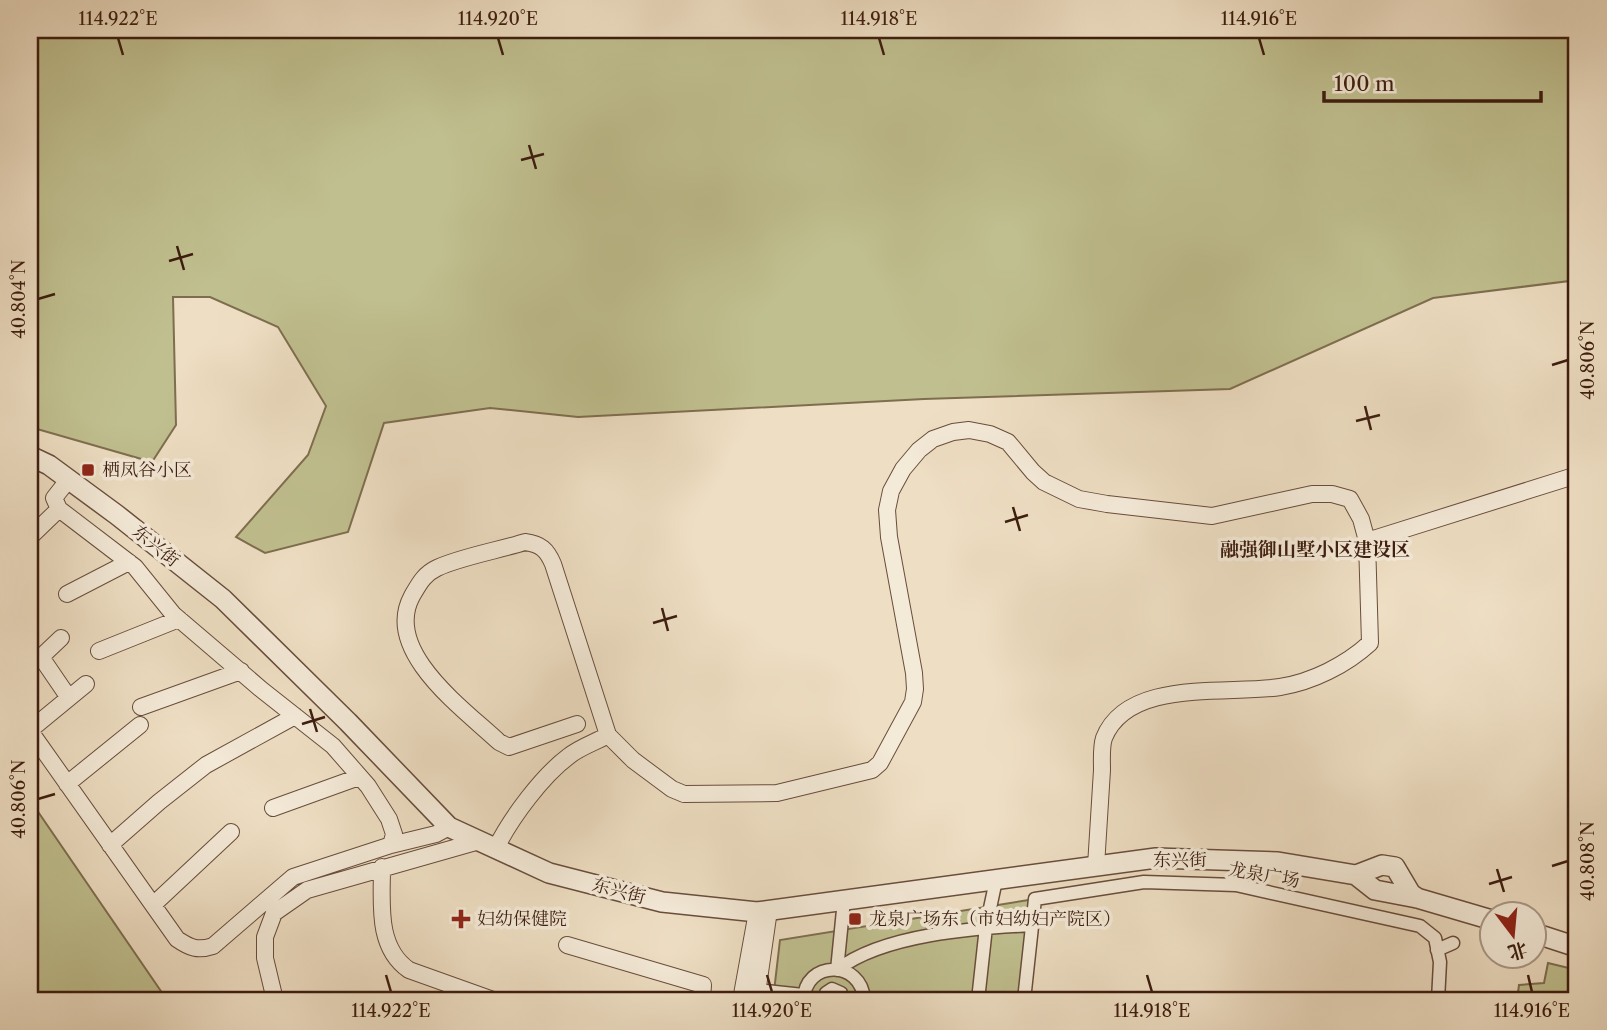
<svg xmlns="http://www.w3.org/2000/svg" width="1607" height="1030" viewBox="0 0 1607 1030" font-family="'Libre Caslon Text','Noto Serif SC',serif">
<style>
.green{fill:#c0bf8f;stroke:#7e6e4f;stroke-width:2}
.lines{fill:none;stroke-linecap:round;stroke-linejoin:round}
.pedestrian-casing{stroke:#694d3c;stroke-width:15}
.minor-casing{stroke:#694d3c;stroke-width:18}
.tertiary-casing{stroke:#694d3c;stroke-width:22}
.pedestrian{stroke:#f4ead8;stroke-width:12}
.minor{stroke:#f4ead8;stroke-width:16}
.tertiary{stroke:#f4ead8;stroke-width:19}
.ticks{fill:none;stroke:#3d1d0f;stroke-width:2.5}
.poi-dot{fill:#8f2418;stroke:#f4ead8;stroke-width:2.5}
.labels{text-anchor:middle;dominant-baseline:central;stroke-width:7;stroke-linejoin:round;paint-order:stroke}
.poi-label{font-size:18px;fill:#3d1d0f;stroke:#f4ead8;text-anchor:start}
.street-label{font-size:18px;fill:#3d1d0f;stroke:#f4ead8}
.neighbourhood-label{font-size:19px;font-weight:bold;fill:#3d1d0f;stroke:#f4ead8}
.neatline{fill:none;stroke:#3d1d0f;stroke-width:2.5}
.ticks-label{font-size:18px;text-anchor:middle;fill:#3d1d0f}
</style>
<rect width="100%" height="100%" fill="#eedec3"/>
<filter id="stains"><feTurbulence type="fractalNoise" baseFrequency=".00286" numOctaves="4"/><feColorMatrix values="0 0 0 0 .2 0 0 0 0 .09 0 0 0 0 .02 0 0 0 .5 -.17"/></filter>
<radialGradient id="worn" r=".72"><stop offset=".6" stop-color="#630" stop-opacity="0"/><stop offset="1" stop-color="#630" stop-opacity=".3"/></radialGradient>
<path class="green" d="M30 30H1577V280L1433 298 1230 389 924 399 578 417 490 408 384 423 348 532 265 553 236 537 308 455 326 406 278 327 210 297H173L176 425 152 462 30 427Z
M30 800 167 1000H30Z
M1035 899 1024 1000H773L780 940Z
M1548 963 1577 970V1000H1517L1519 985 1544 983Z"/>
<g class="lines">
<g class="pedestrian-casing">
<path id="pedestrian" d="M1437 950 1453 943
M837 970C883 934 976 928 1032 925
M837 970 844 900
M758 990 803 995
M804 1000C804 960 862 959 864 1000
M824 1000 826 993 832 989 841 993 842 1000
M978 1000 986 927 996 880
M1024 1000 1035 899 1144 882 1236 885 1420 926 1435 938 1440 962 1438 1000"/>
</g>
<g class="minor-casing">
<path id="minor" d="M59 509 54 498 69 479
M30 537 59 509 135 567 173 614 262 690 333 746 368 786 389 819 394 834 391 845
M1367 541 1577 475
M67 594 129 562
M61 638 41 657 69 698
M99 651 179 619
M141 707 241 671
M577 724 509 747 499 742C464 709 382 651 412 596 419 584 424 574 437 568 460 557 500 550 525 542 541 544 547 550 553 564L608 735 633 760 672 789 684 794 777 793 872 770 880 763 913 702 915 689 914 673 889 537 887 510 891 491 903 469 919 450 933 439 953 432 969 430 990 434 1008 442 1033 472 1044 482 1079 499 1107 504 1212 516 1312 494H1332L1350 499 1361 519 1367 541 1370 643C1346 665 1312 682 1280 687 1227 695 1128 678 1104 738 1101 747 1102 760 1102 770 1100 802 1098 834 1096 866
M30 730 86 684
M30 731 177 939C190 948 198 951 213 946L293 877 391 845 436 834 449 827
M67 784 140 725
M273 808 359 777
M110 845 159 802 206 765 295 716
M496 848C511 818 542 776 569 756 580 747 596 742 608 735
M382 867C382 903 376 947 409 970L493 1000
M153 905 231 832
M567 945 703 985 702 1000
M275 1000 265 958V937L274 913 307 890 479 841
M741 1000 757 912
M756 1000 769 910"/>
</g>
<g class="tertiary-casing">
<path id="tertiary" d="M30 456 49 465 117 515 223 599 348 722 449 827 549 873 662 902 757 912 1156 858 1278 862 1356 875
M1356 875 1375 890 1417 898 1492 920
M1356 875 1382 865 1395 867 1411 894 1417 898
M1534 933 1577 947"/>
</g>
<use href="#pedestrian" class="pedestrian"/>
<use href="#minor" class="minor"/>
<use href="#tertiary" class="tertiary"/>
</g>
<path class="ticks" d="M118 38 123 55M498 38 503 55M879 38 884 55M1259 38 1264 55M529 145 536 169M521 160 544 154M177 246 184 270M169 261 193 254M38 299 55 294M1552 365 1568 360M1365 406 1371 430M1356 421 1380 415M1013 507 1020 531M1005 522 1028 515M662 608 668 631M653 623 677 616M310 709 317 732M302 724 325 717M38 799 55 794M1552 866 1568 861M1497 869 1504 892M1489 884 1512 877M386 975 391 992M767 975 772 992M1147 975 1152 992M1528 975 1532 992"/>
<g class="poi-dot">
<rect x="81" y="463" width="14" height="14" rx="3.5"/>
<path d="M457.5 908.5h7v7h7v7h-7v7h-7v-7h-7v-7h7z"/>
<rect x="848" y="912" width="14" height="14" rx="3.5"/>
</g>
<g class="labels">
<g class="poi-label">
<text x="102" y="470">栖凤谷小区</text>
<text x="477" y="919">妇幼保健院</text>
<text x="869" y="919">龙泉广场东（市妇幼妇产院区）</text>
</g>
<g class="street-label">
<text transform="translate(156 546) rotate(39)">东兴街</text>
<text x="1180" y="860">东兴街</text>
<text transform="translate(1264 875) rotate(10)">龙泉广场</text>
<text transform="translate(619 891) rotate(15)">东兴街</text>
</g>
<g class="neighbourhood-label">
<text x="1315" y="549">融强御山墅小区建设区</text>
</g>
</g>
<rect width="1607" height="1030" fill="none" stroke="#eedec3" stroke-width="77"/>
<g transform="translate(1513 935) rotate(164)"><circle r="33" fill="#f4ead8" stroke="#ab9888" stroke-width="2"/>
<path d="M0-5L12 26L0 18L-12 26Z" fill="#8f2418"/>
<text y="-10" font-size="19" font-weight="bold" text-anchor="middle" fill="#3d1d0f">北</text>
</g>
<path d="M1324 91v10h217v-10" fill="none" stroke="#3d1d0f" stroke-width="3.5"/>
<text x="1334" y="91" font-size="21" fill="#3d1d0f" stroke="#f4ead8" stroke-width="5" paint-order="stroke">100 m</text>
<rect x="38" y="38" width="1530" height="954" class="neatline"/>
<g class="ticks-label">
<text x="118" y="25">114.922°E</text>
<text x="498" y="25">114.920°E</text>
<text x="879" y="25">114.918°E</text>
<text x="1259" y="25">114.916°E</text>
<text transform="translate(19 299) rotate(-90)" y="6">40.804°N</text>
<text transform="translate(1588 360) rotate(-90)" y="6">40.806°N</text>
<text transform="translate(19 799) rotate(-90)" y="6">40.806°N</text>
<text transform="translate(1588 861) rotate(-90)" y="6">40.808°N</text>
<text x="391" y="1017">114.922°E</text>
<text x="772" y="1017">114.920°E</text>
<text x="1152" y="1017">114.918°E</text>
<text x="1532" y="1017">114.916°E</text>
</g>
<rect width="100%" height="100%" filter="url(#stains)"/>
<rect width="100%" height="100%" fill="url(#worn)"/>
</svg>
